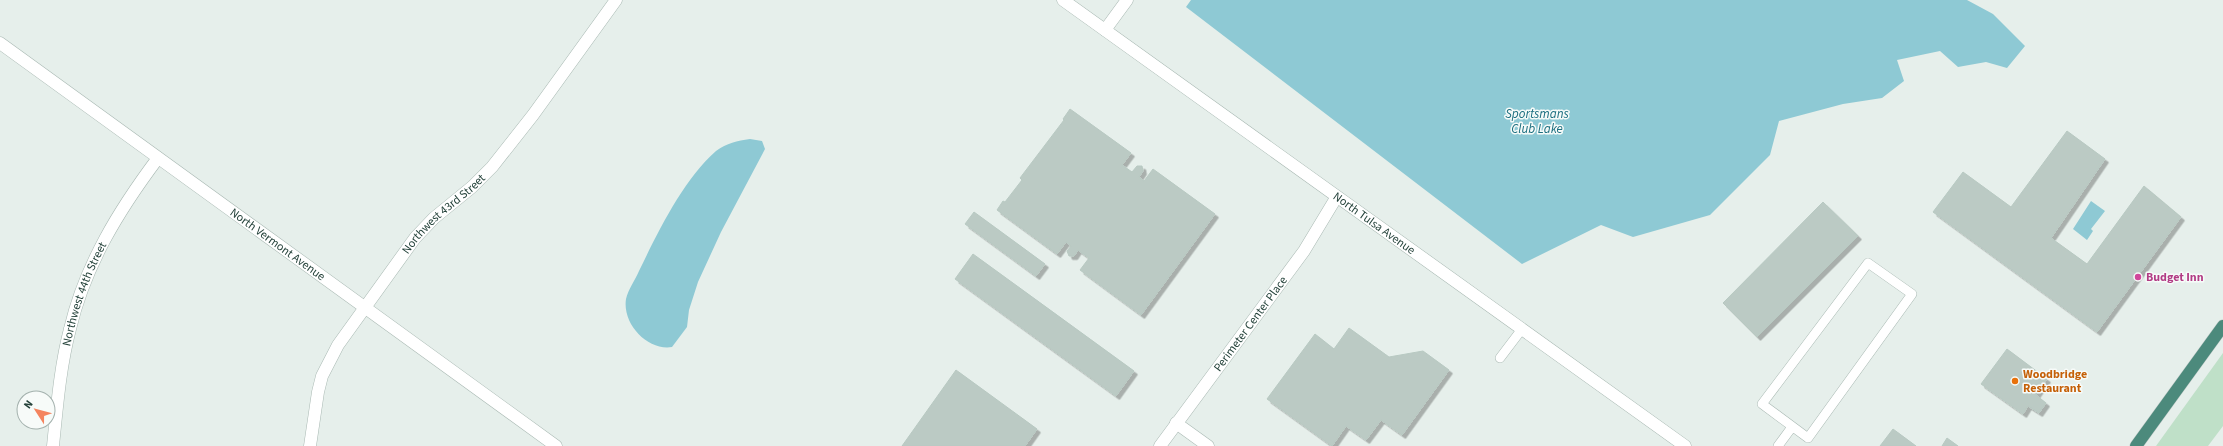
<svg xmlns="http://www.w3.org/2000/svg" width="2223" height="446" viewBox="0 0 2223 446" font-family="'Source Sans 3',sans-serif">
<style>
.green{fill:#bfe0c8}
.water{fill:#8ec9d4}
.building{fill:#bbcac4;stroke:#b8c9c2;filter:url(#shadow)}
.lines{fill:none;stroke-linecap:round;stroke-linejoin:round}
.service-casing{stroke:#a8b8b2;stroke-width:10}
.minor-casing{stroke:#a8b8b2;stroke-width:13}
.tertiary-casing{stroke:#a8b8b2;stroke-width:13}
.trunk-casing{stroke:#c2cac8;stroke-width:13}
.service{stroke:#fff;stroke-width:9}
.minor{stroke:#fff;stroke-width:12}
.tertiary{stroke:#fff;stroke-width:12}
.trunk{stroke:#4c8a7c;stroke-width:12}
.hotel-dot{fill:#d1479c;stroke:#f7fbf9;stroke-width:1.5}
.food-dot{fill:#e8710a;stroke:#f7fbf9;stroke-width:1.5}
.labels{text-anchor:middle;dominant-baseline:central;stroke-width:3;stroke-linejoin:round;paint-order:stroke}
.street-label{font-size:12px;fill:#24423a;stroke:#f7fbf9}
.hotel-label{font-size:12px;font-weight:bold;fill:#b23c85;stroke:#f7fbf9;text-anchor:start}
.food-label{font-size:12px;font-weight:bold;fill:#c56008;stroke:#f7fbf9;text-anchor:start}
.water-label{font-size:13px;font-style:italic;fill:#1c6f80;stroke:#f7fbf9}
</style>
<defs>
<filter id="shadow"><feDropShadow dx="3.5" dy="3.5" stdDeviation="0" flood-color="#0004"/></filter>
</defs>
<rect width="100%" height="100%" fill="#e6efeb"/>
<path class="green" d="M2223 353V426L2208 446H2156Z"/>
<path class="water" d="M1191 0H1967L1993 14 2025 46 2007 68 1986 62 1958 67 1940 51 1897 60 1904 81 1882 98 1843 104 1779 121 1770 155 1710 215 1633 237 1601 225 1522 264 1186 7Z
M750 139 762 141 765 149 721 232 698 282 689 310 687 327 672 347C648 351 622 324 626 299 628 290 635 280 639 271 658 232 683 180 716 151 727 143 737 141 750 139Z
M2091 201 2105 211 2091 229 2093 231 2087 240 2073 229Z"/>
<path class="building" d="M1070 109 1131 153 1122 165 1132 172 1137 166H1142L1143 171 1139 177 1144 181 1153 169 1215 214 1141 315 1080 270 1089 258 1078 250 1074 256H1069L1067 251 1071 246 1066 242 1057 254 997 210 1003 201 1005 202 1022 180 1020 178 1064 120 1063 119Z
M2067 131 2105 159 2051 238 2087 264 2144 186 2181 217 2097 332 1933 212 1963 172 2011 207Z
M1823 202 1858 236 1757 337 1723 303Z
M974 212 1045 264 1036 276 965 224Z
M973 254 1134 371 1116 396 955 279Z
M1349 328 1389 357 1423 351 1449 370 1402 435 1381 420 1366 440 1346 426 1332 446 1267 399 1315 334 1334 349Z
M2007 349 2047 379 2036 395 2046 403 2039 413 2028 406 2023 414 1981 384Z
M956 370 1037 429 1025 446H902Z
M1893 429 1916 446H1880Z
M1947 438 1958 446H1942Z"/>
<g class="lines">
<g class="service-casing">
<path id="service" d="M1868 263 1912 294 1808 438 1762 404Z
M1500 358 1522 329
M1778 446 1792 427"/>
</g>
<g class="minor-casing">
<g id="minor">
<path d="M1105 30 1127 0"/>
<path id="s1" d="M0 43 556 446"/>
<path d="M1176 423 1208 446"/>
<path id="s2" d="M53 446C57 407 60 367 70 329 85 265 119 210 158 158"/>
<path id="s3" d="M310 446 318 392 322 376 338 345 415 238 434 218 472 187 492 167 533 115 616 0"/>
<path id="s4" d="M1160 446 1304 251 1336 198"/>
</g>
</g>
<g class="tertiary-casing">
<g id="tertiary">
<path id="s5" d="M1063 0 1685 446"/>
</g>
</g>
<g class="trunk-casing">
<path id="trunk" d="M2136 446 2223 326"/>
</g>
<use href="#service" class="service"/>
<use href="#minor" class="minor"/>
<use href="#tertiary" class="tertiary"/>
<use href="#trunk" class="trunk"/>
</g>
<circle class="hotel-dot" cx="2138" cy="277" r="4"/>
<circle class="food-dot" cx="2015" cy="381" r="4"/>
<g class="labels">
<g class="street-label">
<text stroke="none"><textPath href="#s3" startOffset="275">Northwest 43rd Street</textPath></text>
<text stroke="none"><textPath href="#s5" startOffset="383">North Tulsa Avenue</textPath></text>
<text stroke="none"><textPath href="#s1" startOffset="343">North Vermont Avenue</textPath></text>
<text stroke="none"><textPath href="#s2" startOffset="156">Northwest 44th Street</textPath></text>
<text stroke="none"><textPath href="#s4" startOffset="152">Perimeter Center Place</textPath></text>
</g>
<g class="hotel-label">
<text x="2146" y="277">Budget Inn</text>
</g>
<g class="food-label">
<text x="2023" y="374">Woodbridge<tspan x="2023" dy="14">Restaurant</tspan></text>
</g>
<g class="water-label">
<text x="1537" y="114">Sportsmans<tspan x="1537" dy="15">Club Lake</tspan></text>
</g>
</g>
<g transform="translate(36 410) rotate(306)"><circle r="19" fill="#f7fbf9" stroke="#a3b1ad"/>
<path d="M0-3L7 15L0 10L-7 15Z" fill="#f4845f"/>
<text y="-6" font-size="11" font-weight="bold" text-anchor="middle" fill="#24423a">N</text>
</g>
</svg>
